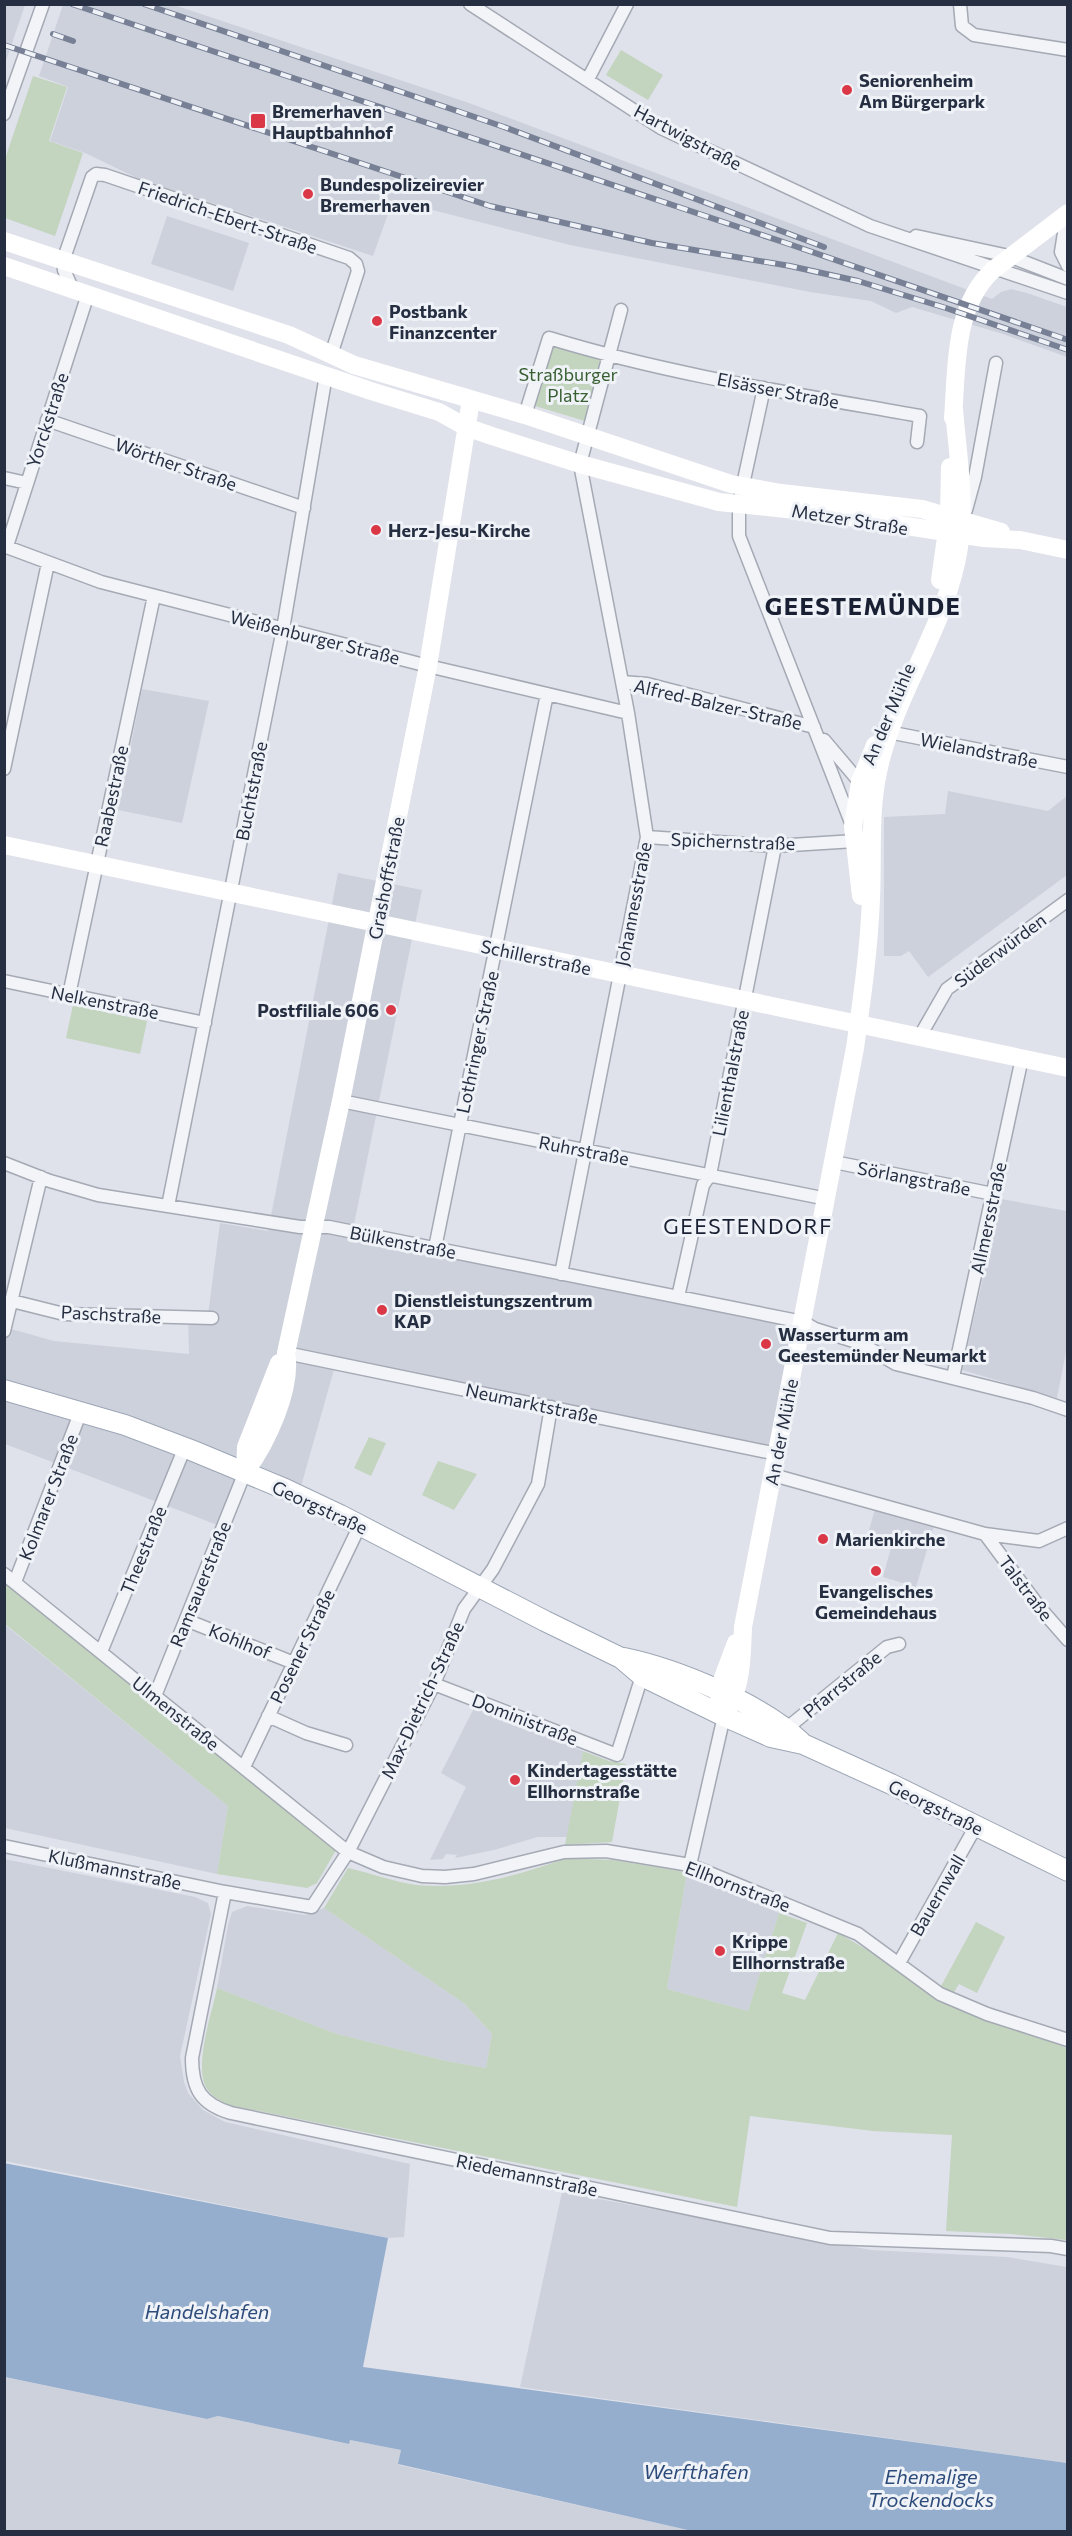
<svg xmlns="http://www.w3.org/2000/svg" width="1072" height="2536" viewBox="0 0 1072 2536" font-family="Commissioner,sans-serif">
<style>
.built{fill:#cdd1dc}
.green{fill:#c3d4bf}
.water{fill:#96aecd}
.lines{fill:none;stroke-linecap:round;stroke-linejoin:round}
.street-casing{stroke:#a4a9b4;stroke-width:15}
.primary-casing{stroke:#9da6b6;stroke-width:22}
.street{stroke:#f2f4f7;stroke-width:12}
.secondary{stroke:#fff;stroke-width:18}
.primary{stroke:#fff;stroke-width:20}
.rail-casing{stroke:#778095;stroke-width:6}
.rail{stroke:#eff2f7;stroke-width:4;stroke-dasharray:11;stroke-linecap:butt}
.poi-dot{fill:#da3847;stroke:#eff2f7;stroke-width:2}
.labels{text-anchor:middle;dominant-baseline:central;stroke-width:6;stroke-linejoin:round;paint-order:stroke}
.poi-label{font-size:18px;font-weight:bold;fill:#262f42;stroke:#eff2f7;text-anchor:start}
.street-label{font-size:18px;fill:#262f42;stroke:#eff2f7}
.park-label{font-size:18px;fill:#385f32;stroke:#eff2f7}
.water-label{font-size:20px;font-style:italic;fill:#2d4b7a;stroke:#eff2f7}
.quarter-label{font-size:21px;letter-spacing:1.5px;fill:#192033;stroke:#eff2f7}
.district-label{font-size:24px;font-weight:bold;letter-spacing:1.5px;fill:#192033;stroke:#eff2f7}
</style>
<rect width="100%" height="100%" fill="#dfe2ea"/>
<path class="built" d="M5 4 25 5 5 64 4 5Z
M63 5H174L469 103 992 299 1001 292 1011 289 1027 293 1067 307V357L1003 334 912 307 896 313 871 301 810 292 570 245 393 200 373 256 139 179 85 153 50 141 68 87 39 76Z
M167 216 249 243 233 291 151 264Z
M142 689 209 701 182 823 118 810Z
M948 791 1048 811 1067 796V875L928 977 909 951 901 956H884V817L945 814Z
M338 873 422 890 351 1239 800 1327 775 1450 337 1359 296 1504 246 1479 228 1529 5 1444 4 1327 54 1341 189 1354 188 1314 208 1315 220 1223 268 1231Z
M1001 1199 1067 1211V1347L1057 1398 962 1370Z
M875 1509 934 1526 916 1587 883 1577 891 1548 866 1541Z
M4 1624 228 1806 217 1874 5 1828Z
M474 1708 583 1751 567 1837H538L494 1850 455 1858 457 1855 446 1854 443 1859 430 1860 466 1787 441 1773Z
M4 1859 195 1897 208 1903 211 1914 180 2056 184 2082 188 2093 203 2110 225 2122 410 2164 404 2237 388 2238 5 2161Z
M687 1872 779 1913 748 2011 667 1989Z
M247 1906 305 1915 324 1908 465 2004 492 2034 486 2068 446 2061 337 2034 217 1988 228 1925 232 1912Z
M562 2192 871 2250 1007 2257 1067 2267V2463L520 2387Z
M4 2377 207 2419 218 2416 348 2444 350 2440 401 2450 399 2465 692 2531H5Z"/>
<path class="green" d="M621 50 663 75 648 100 606 75Z
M33 76 67 87 49 141 83 153 55 236 5 218V159Z
M554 345 600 360 585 421 535 406Z
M73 1005 147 1021 140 1054 66 1038Z
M369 1437 386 1443 371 1476 354 1468Z
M438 1461 477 1474 454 1510 422 1495Z
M4 1578 336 1850 317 1883 307 1888 217 1874 228 1806 5 1624Z
M583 1751 609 1761 626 1764 612 1842 565 1845Z
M566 1858 613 1860 687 1872 667 1989 748 2011 779 1913 807 1923 782 1993 805 2000 838 1933 984 2017 1067 2048V2240L1012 2234 946 2231 952 2135 873 2131 750 2116 737 2207 229 2105C221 2101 212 2097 207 2089 193 2067 212 2013 217 1988L337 2034 446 2061 486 2068 492 2034 465 2004 324 1908 348 1868C370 1873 394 1882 416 1885 468 1890 518 1876 566 1858Z
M976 1922 1005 1937 977 1993 959 1984 953 1994 940 1988Z"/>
<path class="water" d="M4 2163 388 2238 363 2367 1067 2463V2531H692L398 2464 401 2450 350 2440 349 2444 218 2416 207 2419 5 2377Z"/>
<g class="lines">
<g class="street-casing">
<path id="street" d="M470 4 661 128 870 226 1068 293
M960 4 962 26 974 35 1068 50
M588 79 627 4
M4 114 43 4
M1067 214 1061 252 1068 266
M916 236 1009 256 1068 279
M72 288 64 270 63 261 92 177 96 174 105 175 349 258 356 264 358 271 331 355
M764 388 739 503V536L852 825
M525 415 549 338C670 375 796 394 920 416L917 442
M47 420 304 508
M4 478 27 483
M966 510 975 477 996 363
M4 546 101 582 428 666 628 713
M7 546 88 294
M622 682 647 684 814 727
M883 731 1068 767
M824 740 863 786
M4 769 48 563
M647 837 775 846 855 841
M4 981 205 1023
M69 995 154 596
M920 1036 947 989 1068 900
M341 1101 827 1199
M834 1162 993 1194
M4 1163 50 1181 98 1195 300 1227H329L803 1322 815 1329 860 1343 896 1364 1033 1398 1068 1410
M168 1206 283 629 326 375
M435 1248 547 694
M561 1274 647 837 628 713 580 464 621 310
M678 1297 703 1185 710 1175 775 846
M12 1301 64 1314 212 1318
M4 1331 41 1177
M286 1353 777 1454
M953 1377 1022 1058
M773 1475 985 1534 1039 1541 1068 1528
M985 1534 1040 1608 1068 1640
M4 1574 348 1852 383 1867 422 1876 445 1877 474 1874 564 1852 606 1851 690 1865 858 1934 940 1994 987 2014 1068 2040
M15 1582 81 1411
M186 1620 294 1663
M101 1652 185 1447
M434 1684 617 1755 642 1676
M155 1696 245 1472
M268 1716 306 1733 346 1745
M787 1728 887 1647 899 1644
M244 1767 360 1525
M4 1846 225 1892 312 1907 348 1852 434 1684 464 1609 493 1569 538 1484 551 1407
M690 1865 724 1716
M225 1892 192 2058C192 2089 201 2104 231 2113L830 2238 1051 2246 1068 2249
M899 1963 976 1826"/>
</g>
<g class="primary-casing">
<path id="primary" d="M4 1390 125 1425 191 1450 285 1489 340 1515 545 1621 621 1658 642 1676 724 1716 771 1737 803 1744 891 1784 1068 1871
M624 1658C677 1669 762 1704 801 1742"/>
</g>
<use href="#street" class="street"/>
<path class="secondary" d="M4 241 289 335 354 365 525 415 731 484 781 493 922 509 1001 532
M4 266 371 391 439 412 466 427 492 436 580 464 719 502 823 513 984 538 1020 540 1068 550
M953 418C957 368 953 307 993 270L1068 213
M940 580 949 516 950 467
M4 845 1068 1068
M861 896 853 826 860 782 875 745
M245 1472C266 1444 293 1388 286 1353L341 1101 428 666 471 400
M245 1472 246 1447 279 1363
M721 1705 718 1691 736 1643
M728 1709C742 1685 742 1654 743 1627L855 1048C862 999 869 949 871 899 873 856 869 814 878 772 893 699 940 636 956 563 968 512 958 460 954 409"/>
<use href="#primary" class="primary"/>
<g class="rail-casing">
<path id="rail" d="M72 4 789 244 1068 340
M144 4 504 127 824 247
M53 34 73 41
M4 45 490 206 652 243 790 266 858 281 946 308 1068 350"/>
</g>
<use href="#rail" class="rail"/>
</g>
<g class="poi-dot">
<circle cx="847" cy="90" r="6"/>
<rect x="250" y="113" width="16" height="16" rx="3"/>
<circle cx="308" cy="194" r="6"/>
<circle cx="377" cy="321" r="6"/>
<circle cx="376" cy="530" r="6"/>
<circle cx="391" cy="1010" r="6"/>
<circle cx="382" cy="1310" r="6"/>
<circle cx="766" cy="1344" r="6"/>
<circle cx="823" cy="1539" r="6"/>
<circle cx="876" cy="1571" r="6"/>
<circle cx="515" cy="1780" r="6"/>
<circle cx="720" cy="1951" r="6"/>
</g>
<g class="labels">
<g class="poi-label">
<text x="859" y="80">Seniorenheim<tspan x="859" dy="21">Am Bürgerpark</tspan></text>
<text x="272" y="111">Bremerhaven<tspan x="272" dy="21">Hauptbahnhof</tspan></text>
<text x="320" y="184">Bundespolizeirevier<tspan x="320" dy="21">Bremerhaven</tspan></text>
<text x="389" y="311">Postbank<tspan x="389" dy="21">Finanzcenter</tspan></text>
<text x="388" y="530">Herz-Jesu-Kirche</text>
<text x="379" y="1010" text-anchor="end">Postfiliale 606</text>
<text x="394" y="1300">Dienstleistungszentrum<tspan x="394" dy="21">KAP</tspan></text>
<text x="778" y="1334">Wasserturm am<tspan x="778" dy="21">Geestemünder Neumarkt</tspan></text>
<text x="835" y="1539">Marienkirche</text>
<text x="876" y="1591" text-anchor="middle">Evangelisches<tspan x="876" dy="21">Gemeindehaus</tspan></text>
<text x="527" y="1770">Kindertagesstätte<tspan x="527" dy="21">Ellhornstraße</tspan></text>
<text x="732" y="1941">Krippe<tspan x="732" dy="21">Ellhornstraße</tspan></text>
</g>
<g class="street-label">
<text transform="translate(688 137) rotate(28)">Hartwigstraße</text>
<text transform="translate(228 217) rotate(19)">Friedrich-Ebert-Straße</text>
<text transform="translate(778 390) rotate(11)">Elsässer Straße</text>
<text transform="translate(47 420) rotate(-72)">Yorckstraße</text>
<text transform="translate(176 464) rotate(19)">Wörther Straße</text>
<text transform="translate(850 519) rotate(9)">Metzer Straße</text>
<text transform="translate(315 637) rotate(14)">Weißenburger Straße</text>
<text transform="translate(718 704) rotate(13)">Alfred-Balzer-Straße</text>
<text transform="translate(888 714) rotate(-67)">An der Mühle</text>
<text transform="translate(979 750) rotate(11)">Wielandstraße</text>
<text transform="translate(251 791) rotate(-79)">Buchtstraße</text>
<text transform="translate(111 796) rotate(-78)">Raabestraße</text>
<text transform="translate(733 841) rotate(2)">Spichernstraße</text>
<text transform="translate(386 878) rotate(-79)">Grashoffstraße</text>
<text transform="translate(633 904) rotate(-79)">Johannesstraße</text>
<text transform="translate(1000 950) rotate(-37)">Süderwürden</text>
<text transform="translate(536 957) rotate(12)">Schillerstraße</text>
<text transform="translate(105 1002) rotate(11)">Nelkenstraße</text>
<text transform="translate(477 1042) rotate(-78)">Lothringer Straße</text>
<text transform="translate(730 1073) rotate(-79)">Lilienthalstraße</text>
<text transform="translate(584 1150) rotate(11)">Ruhrstraße</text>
<text transform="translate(914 1178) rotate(11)">Sörlangstraße</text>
<text transform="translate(988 1218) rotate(-78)">Allmersstraße</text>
<text transform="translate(403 1242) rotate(11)">Bülkenstraße</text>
<text transform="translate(111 1314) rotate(3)">Paschstraße</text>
<text transform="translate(532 1403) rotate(12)">Neumarktstraße</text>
<text transform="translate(781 1432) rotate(-79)">An der Mühle</text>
<text transform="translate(48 1497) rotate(-69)">Kolmarer Straße</text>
<text transform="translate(320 1507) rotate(25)">Georgstraße</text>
<text transform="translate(143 1550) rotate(-68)">Theestraße</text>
<text transform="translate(200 1584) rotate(-68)">Ramsauerstraße</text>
<text transform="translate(1026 1588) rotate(53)">Talstraße</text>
<text transform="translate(240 1641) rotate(22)">Kohlhof</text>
<text transform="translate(302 1646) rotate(-64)">Posener Straße</text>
<text transform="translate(842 1684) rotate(-39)">Pfarrstraße</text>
<text transform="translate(422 1700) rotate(-65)">Max-Dietrich-Straße</text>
<text transform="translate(176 1713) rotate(39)">Ulmenstraße</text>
<text transform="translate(525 1719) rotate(21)">Doministraße</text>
<text transform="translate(936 1807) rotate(26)">Georgstraße</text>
<text transform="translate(115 1869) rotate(12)">Klußmannstraße</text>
<text transform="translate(738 1886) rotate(21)">Ellhornstraße</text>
<text transform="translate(937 1895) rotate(-60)">Bauernwall</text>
<text transform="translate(527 2175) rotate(12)">Riedemannstraße</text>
</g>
<g class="park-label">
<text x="568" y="374">Straßburger<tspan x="568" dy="21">Platz</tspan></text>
</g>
<g class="water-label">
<text x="207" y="2311">Handelshafen</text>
<text x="696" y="2471">Werfthafen</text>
<text x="931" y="2476">Ehemalige<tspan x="931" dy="23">Trockendocks</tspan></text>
</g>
<g class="quarter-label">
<text x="748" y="1225">GEESTENDORF</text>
</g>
<g class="district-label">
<text x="863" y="605">GEESTEMÜNDE</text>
</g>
</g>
<rect width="1072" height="2536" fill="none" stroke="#262f42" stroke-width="12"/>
</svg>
